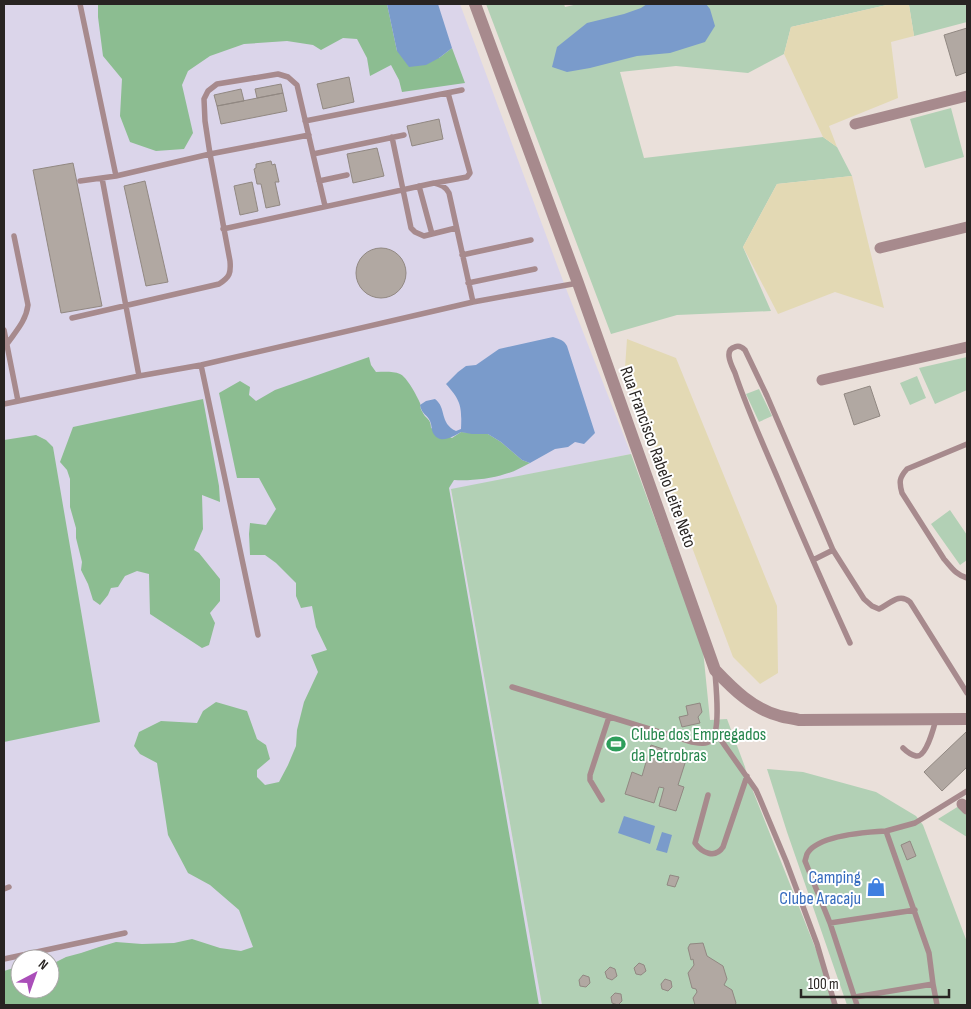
<svg xmlns="http://www.w3.org/2000/svg" width="971" height="1009" viewBox="0 0 971 1009" font-family="'Sofia Sans Condensed',sans-serif">
<style>
.industrial{fill:#dbd5ea;fill-rule:evenodd}
.green{fill:#b2d0b5}
.forest{fill:#8cbd91}
.sand{fill:#e3d9b4}
.water{fill:#7a9bcb}
.building{fill:#b1a8a2;stroke:#918882}
.lines{fill:none;stroke-linecap:round;stroke-linejoin:round}
.service{stroke:#a78a8d;stroke-width:5.5}
.minor{stroke:#a78a8d;stroke-width:11}
.tertiary{stroke:#a78a8d;stroke-width:12}
.labels{text-anchor:middle;dominant-baseline:central;stroke-width:4;stroke-linejoin:round;paint-order:stroke}
.street-label{font-size:18px;fill:#282422;stroke:#fff}
.leisure-label{font-size:18px;fill:#27864d;stroke:#fff;text-anchor:start}
.shop-label{font-size:18px;fill:#366cbe;stroke:#fff;text-anchor:end}
</style>
<rect width="100%" height="100%" fill="#eae0da"/>
<path class="industrial" d="M4 4H460L565 286 631 454 451 490 542 1005H4ZM20 959H50V989H20Z"/>
<path class="green" d="M486 4H564L565 7 578 4H891L791 27 784 54 748 73 676 66 620 72 644 158 823 137 837 147 852 176 777 184 743 247 771 311 677 315 611 334Z
M892 4H967V22L914 36 909 5Z
M951 108 964 157 925 168 910 119Z
M967 357V390L935 404 919 368Z
M917 376 926 398 910 405 900 383Z
M759 389 772 416 759 422 746 394Z
M631 454 703 650 710 720 727 719 745 767 747 776 838 1005H542L451 489Z
M950 510 967 535V560L960 565 931 524Z
M767 769 803 772 876 792 916 816 923 825 967 942V1005H847L787 832Z
M967 801V837L938 819Z"/>
<path class="forest" d="M98 4H387L397 51 439 58 452 48 465 83 402 92 399 80 391 65 370 76 367 58 357 39 343 38 321 50 313 45 287 41 244 44 210 56 188 71 182 85 193 133 184 149 156 151 130 142 120 116 122 79 103 56 98 17Z
M369 357 371 365 376 372C383 372 393 371 400 374 407 377 417 396 420 403 421 406 420 409 422 411 425 419 431 418 431 428L452 438 461 432 488 434 501 442 522 460 530 463C522 467 514 472 505 474 491 479 469 481 454 480L449 488 539 1005H4V971L20 966V989H50V964L54 963 66 957 81 953 99 947 116 942 142 944 174 943 192 939 220 948 241 951 253 947 239 910 210 885 188 873 168 835 157 763 140 754 134 746 139 732 161 721 197 723 203 711 216 702 247 711 257 739 266 745 270 759 257 770V777L265 785 279 782 288 765 296 746 297 730 304 702 318 672 311 655 327 650 316 627 312 606 301 608 296 596V583L276 563 265 555H250L249 534 250 523 266 525 276 509 259 478H237L219 393 240 381 250 387 249 395 256 401 275 390Z
M203 399 219 486 220 502 202 495 203 529 194 550 199 553 220 579V601L210 613 215 623 209 645 202 648 150 614 149 574 137 571 125 576 118 587 111 588 108 595 100 605 93 600 88 584 81 570 82 562 76 538V528L70 507V479L67 470 60 462 73 427Z
M36 435 46 440 53 447 100 722 4 742V440Z"/>
<path class="sand" d="M891 4 909 5 914 36 891 42 898 98 829 126 837 147 823 137 784 54 791 27Z
M852 176 884 308 835 292 778 314 743 247 777 184Z
M627 339 676 358 777 606 778 673 760 684 733 657 625 368Z"/>
<path class="water" d="M387 4H438L452 48 439 58 426 65 409 67 397 51Z
M647 4H706L710 9 715 26 705 42 670 53 637 56 590 68 567 72 552 67 557 47 587 23 624 14 641 8Z
M553 337C559 339 564 340 567 346L595 433 584 444 575 442 568 447 555 449 530 463 522 460 501 442 488 434H472L461 432C452 437 440 445 433 433 431 429 432 425 430 421 427 414 422 415 420 405L426 401 435 399C447 408 439 423 456 431L461 429C462 406 461 401 446 384L458 372 466 366 476 365 499 349Z
M624 816 655 826 650 844 618 833Z
M662 832 672 835 667 853 656 850Z"/>
<path class="building" d="M967 28V72L956 76 944 35Z
M349 77 354 102 323 109 317 84Z
M281 84 283 93 257 98 255 89Z
M241 89 244 101 217 106 214 95Z
M283 93 287 111 221 124 217 106Z
M439 119 443 139 412 146 407 126Z
M377 148 384 176 353 183 347 154Z
M271 161 272 165 275 164 279 182H275L280 205 266 208 261 184H257L254 169 256 168V164Z
M73 163 102 306 61 313 33 170Z
M145 181 168 282 146 286 124 186Z
M252 182 258 211 240 215 234 186Z
M356 273a25 25 0 1 1 50 0a25 25 0 1 1-50 0Z
M870 386 880 416 854 425 844 394Z
M700 703 702 712 698 717 700 723 682 727 679 717 688 715 686 706Z
M966 732 967 733V767L942 791 924 772Z
M651 745 687 757 678 785 684 787 676 811 659 806 664 788 659 787 654 803 625 794 632 772 642 776Z
M910 841 916 856 907 860 901 845Z
M670 875 679 877 675 887 667 885Z
M703 943 707 956 723 966 727 979 724 985 732 990 736 1003 735 1005H695L693 998 697 992 696 989 692 988 688 973 694 965 693 959 691 960 688 948 690 944Z
M639 963 644 965 646 971 641 975 636 974 634 968Z
M610 967 615 969 617 976 612 980 607 978 605 972Z
M583 975 589 977 590 983 586 987 580 986 579 980Z
M665 979 671 981 672 987 668 991 662 989 661 984Z
M615 993 621 994 622 1001 618 1005 612 1003 611 997Z"/>
<g class="lines">
<path class="service" d="M80 4 116 176
M305 121 462 90
M392 137 411 228 415 232 424 236 456 228
M313 154 404 135
M102 178 139 376
M80 181 116 176 210 154 309 135
M319 181 347 175
M435 183 467 177 470 173 448 93
M419 186 432 234
M223 229 434 183C441 185 445 186 449 193L473 302
M462 255 531 240
M468 283 535 269
M72 318 219 284C230 277 231 273 230 261L210 154 205 121 204 99 208 91 217 84 278 74 288 77 297 85 325 206
M4 330 18 401
M7 344C16 331 26 321 28 305L14 236
M201 365 258 635
M4 404 139 376 201 365 473 302 578 283
M967 444 907 469C899 478 899 482 902 493L944 559C952 568 956 575 967 578
M813 560 833 550
M850 643C825 588 801 534 778 479 763 444 747 409 735 373 732 366 723 350 735 347 739 345 742 347 745 350L767 396 833 550 864 599 872 606 879 609C890 604 899 592 910 602L967 693
M512 687 692 742C698 743 706 745 711 740 721 732 716 686 715 673
M716 733 756 790 760 799 786 861 817 944 835 1005
M903 748C906 751 912 755 916 756 926 758 934 727 936 719
M708 795 695 843C702 853 715 859 723 847L747 776
M602 800 590 780V775L609 717
M4 889 9 887
M830 923 915 910
M4 959 125 933
M933 984 937 1005
M855 997 933 984 929 953 886 831 915 823 967 791
M857 1005 830 923 805 861C805 861 807 854 807 854 817 835 867 832 886 831"/>
<path class="minor" d="M855 124 967 96
M880 248 967 227
M822 380 967 347
M962 804 967 809"/>
<path class="tertiary" d="M475 4 578 283 715 670C733 689 753 709 780 716 786 718 793 718 799 720L967 719"/>
</g>
<defs>
<g id="stadium-bare" transform="scale(1.5)"><path d="M0-5a6.5 5 0 1 0 0 10a6.5 5 0 1 0 0-10ZM-3.5-1.8h7v3.6h-7Z" fill="#2e9e5b" stroke="#fff" stroke-width="2.5" paint-order="stroke"/></g>
<g id="shop-bare" transform="scale(1.5)"><path d="M-5-2.5h2.3a2.7 3.5 0 0 1 5.4 0H5L5.5 6h-11ZM-1.5-2.5h3a1.5 2.3 0 0 0-3 0Z" fill="#3f7fe0" stroke="#fff" stroke-width="2.5" paint-order="stroke"/></g>
</defs>
<g fill-rule="evenodd">
<use href="#stadium-bare" x="616" y="744"/>
<use href="#shop-bare" x="876" y="887"/>
</g>
<g class="labels">
<g class="street-label">
<text transform="translate(658 457) rotate(70)">Rua Francisco Rabelo Leite Neto</text>
</g>
<g class="leisure-label">
<text x="631" y="734">Clube dos Empregados<tspan x="631" dy="21">da Petrobras</tspan></text>
</g>
<g class="shop-label">
<text x="861" y="877">Camping<tspan x="861" dy="21">Clube Aracaju</tspan></text>
</g>
</g>
<rect width="971" height="1009" fill="none" stroke="#282422" stroke-width="10"/>
<g transform="translate(35 974) rotate(41)"><circle r="24" fill="#ffffff" stroke="#a9a7a7"/>
<path d="M0-4L9 19L0 12L-9 19Z" fill="#aa4eb9"/>
<text y="-8" font-size="14" font-weight="bold" text-anchor="middle" fill="#282422">N</text>
</g>
<path d="M801 989v8h148v-8" fill="none" stroke="#282422" stroke-width="2.5"/>
<text x="808" y="989" font-size="15" fill="#282422" stroke="#ffffff" stroke-width="4" paint-order="stroke">100 m</text>
</svg>
